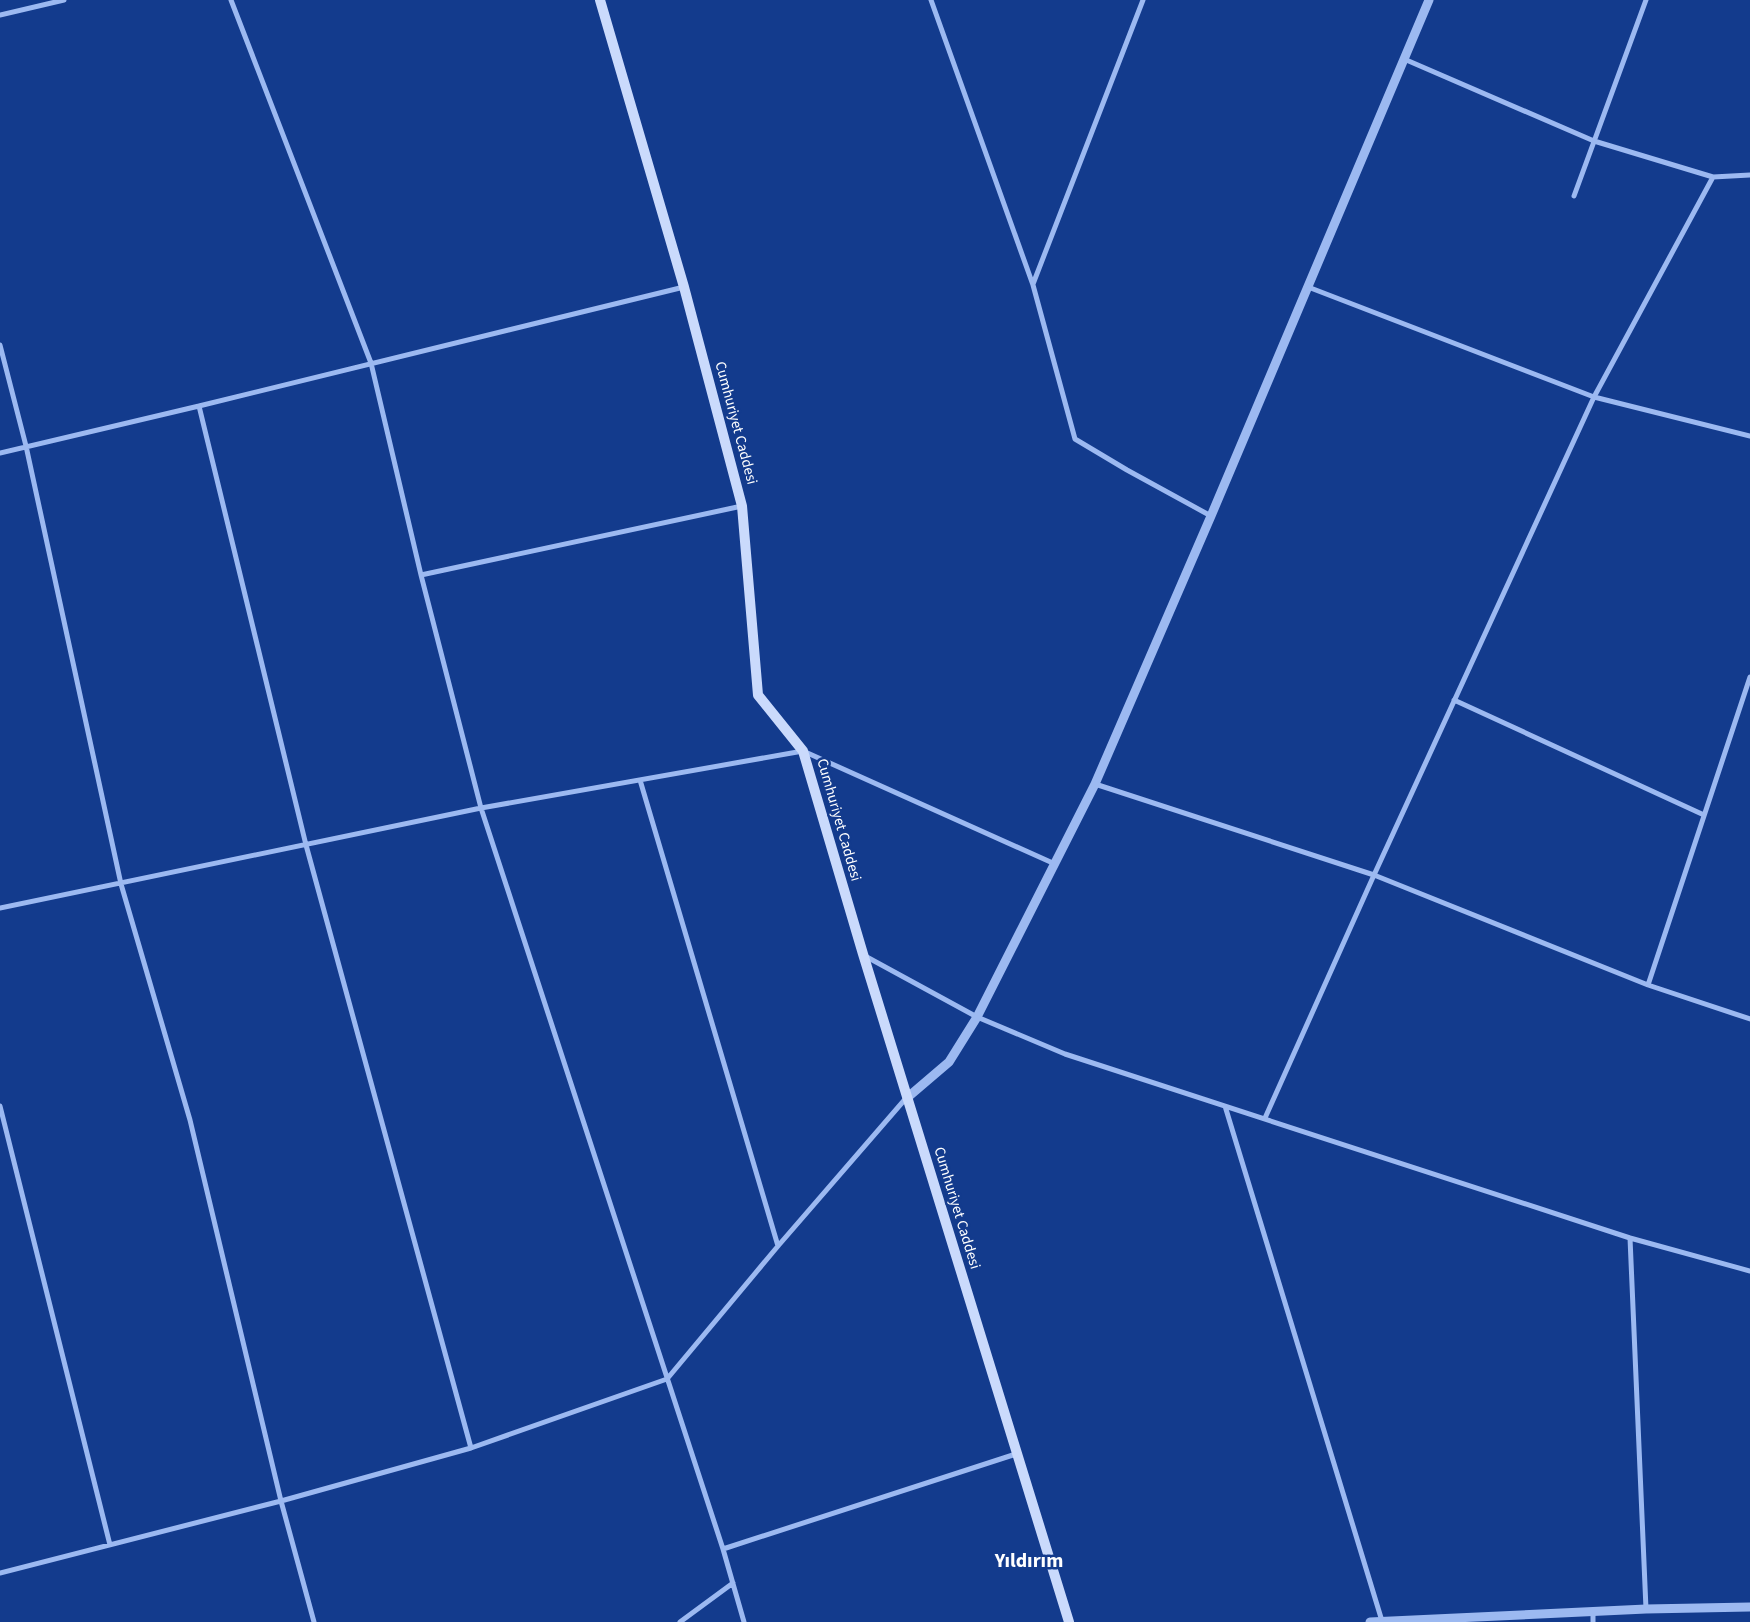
<svg xmlns="http://www.w3.org/2000/svg" width="1750" height="1622" viewBox="0 0 1750 1622" font-family="'Source Sans 3',sans-serif">
<style>
.lines{fill:none;stroke-linecap:round;stroke-linejoin:round}
.minor{stroke:#9cb9f1;stroke-width:5}
.tertiary{stroke:#9cb9f1;stroke-width:9}
.secondary{stroke:#cadafc;stroke-width:10}
.labels{text-anchor:middle;dominant-baseline:central;stroke-width:5;stroke-linejoin:round;paint-order:stroke}
.street-label{font-size:15px;fill:#fff;stroke:#133b8d}
.district-label{font-size:20px;font-weight:bold;fill:#fff;stroke:#133b8d}
</style>
<rect width="100%" height="100%" fill="#133b8d"/>
<g class="lines">
<path class="minor" d="M231 0 371 363 421 575 481 808 723 1549 744 1622
M931 0 1033 285 1075 439 1127 470 1211 516
M0 15 64 0
M1404 59 1594 141 1713 177 1750 175
M1574 196 1646 0
M1033 284 1143 0
M1308 287 1594 397 1750 436
M0 345 26 446 121 884 190 1120 281 1501 314 1622
M199 406 306 845 471 1448
M0 453 199 406 684 287
M421 575 742 506
M1454 700 1704 815
M640 780 778 1246
M1095 784 1374 875 1648 985 1750 1019
M0 908 481 808 803 751 1055 864
M865 956 977 1017 1065 1054 1630 1238 1750 1271
M1648 985 1750 677
M0 1106 110 1545
M1225 1106 1382 1621
M1265 1118 1374 875 1594 397 1713 177
M1630 1238 1646 1609
M723 1549 1016 1454
M0 1573 281 1501 471 1448 667 1379 778 1246 907 1097
M1593 1612V1622
M680 1622 733 1583"/>
<path class="tertiary" d="M908 1097 949 1062 977 1017 1095 784 1211 516 1429 0
M1370 1622 1646 1609 1750 1607"/>
<path class="secondary" d="M600 0 684 287 742 506 758 695 803 751 863 954 1069 1622"/>
</g>
<g class="labels">
<g class="street-label">
<text transform="translate(736 423) rotate(75)">Cumhuriyet Caddesi</text>
<text transform="translate(839 820) rotate(74)">Cumhuriyet Caddesi</text>
<text transform="translate(957 1208) rotate(73)">Cumhuriyet Caddesi</text>
</g>
<g class="district-label">
<text x="1029" y="1561">Yıldırım</text>
</g>
</g>
</svg>
